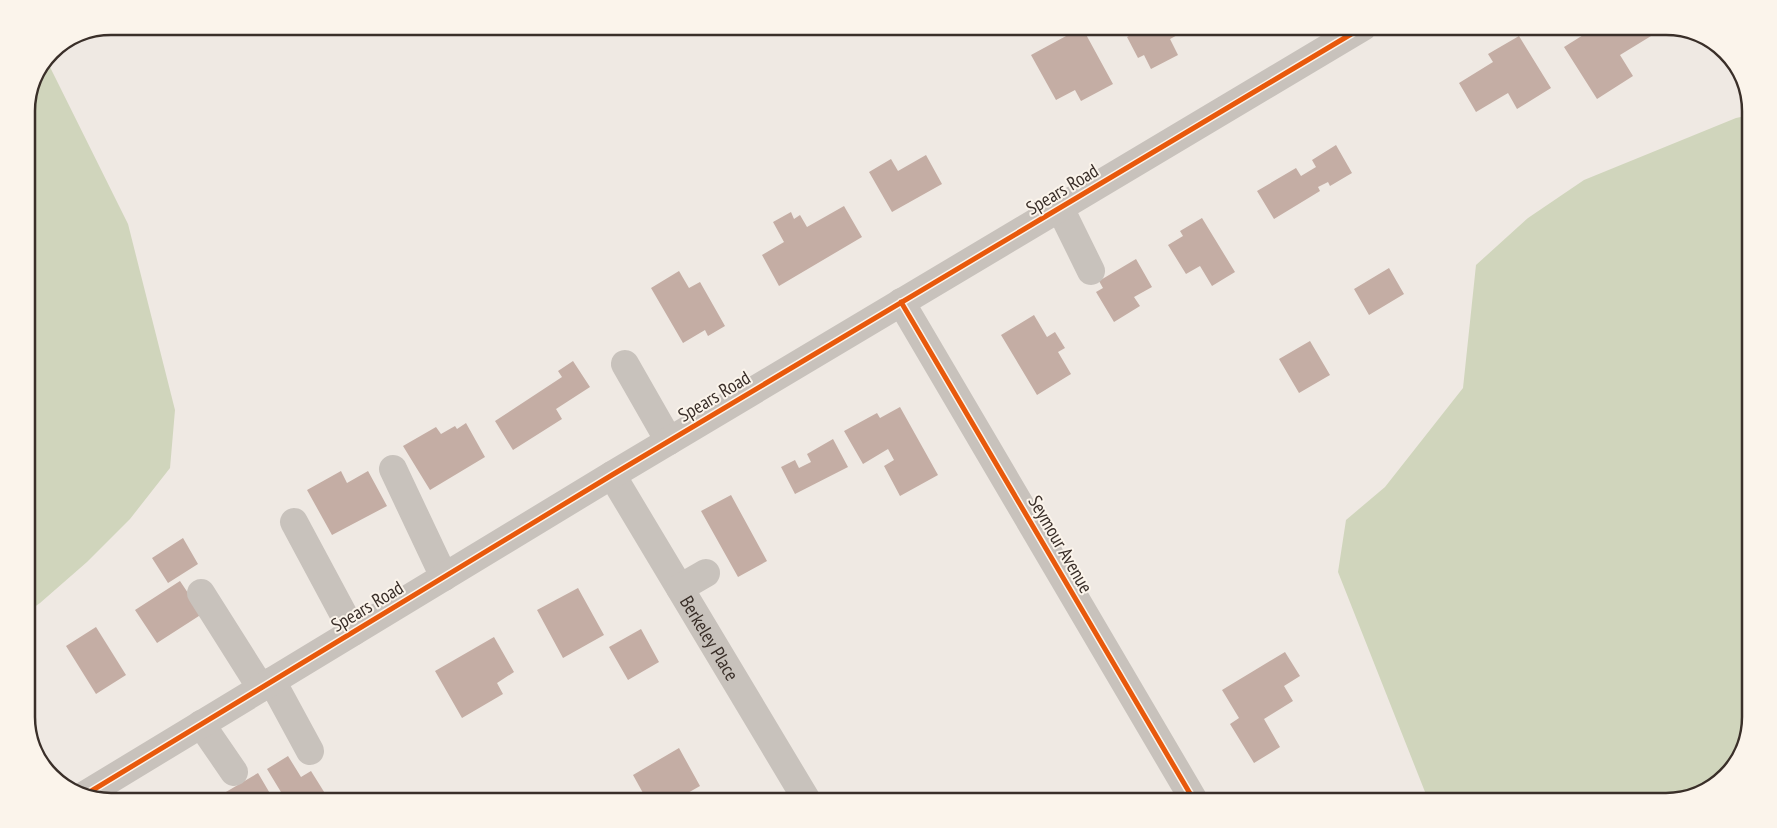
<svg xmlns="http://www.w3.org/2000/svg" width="1777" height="828" viewBox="0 0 1777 828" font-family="'PT Sans Narrow',sans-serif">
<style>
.green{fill:#d0d5bc}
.building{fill:#c4ada4}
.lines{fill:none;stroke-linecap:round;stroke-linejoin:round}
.minor{stroke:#c8c2bc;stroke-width:28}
.cycleway-casing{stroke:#fbf4eb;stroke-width:8}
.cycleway{stroke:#e8590c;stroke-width:5}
.labels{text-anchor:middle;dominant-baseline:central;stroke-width:4;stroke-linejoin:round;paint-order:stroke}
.street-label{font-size:19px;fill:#3a2f29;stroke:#fbf4eb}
.rim{fill:none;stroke:#3a2f29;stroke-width:2.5}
</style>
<rect width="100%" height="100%" fill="#efe9e3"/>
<path class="green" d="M47 61 128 224 175 410 170 468 130 519 87 562 40 603 26 613V106Z
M1750 115 1744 750 1713 787 1666 802H1429L1338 572 1346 520 1385 487 1463 388 1476 265 1528 218 1584 180 1736 118Z"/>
<path class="building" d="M1652 26 1656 33 1620 55 1633 76 1597 99 1564 47 1596 27Z
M1143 28H1182L1183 32 1170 39 1178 55 1151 69 1144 55 1138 58 1127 37Z
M1079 29H1083L1113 84 1081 101 1075 90 1056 100 1031 55Z
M1519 36 1551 88 1517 109 1508 93 1476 112 1459 83 1493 62 1488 54Z
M1336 145 1352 173 1330 186 1328 182 1318 187 1320 191 1274 219 1257 191 1296 168 1301 176 1316 167 1312 160Z
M926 155 942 184 892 212 869 172 891 159 898 171Z
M844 206 862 237 779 286 762 255 784 242 773 222 791 212 794 219 800 215 807 227Z
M1202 218 1235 272 1212 286 1200 266 1186 274 1168 245 1183 236 1180 231Z
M1136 259 1152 287 1134 297 1140 306 1114 322 1096 292 1103 288 1099 281Z
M1389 268 1404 294 1369 315 1354 289Z
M679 271 689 288 700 282 725 326 708 336 705 330 683 343 651 288Z
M1034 315 1047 337 1055 332 1065 348 1058 352 1071 374 1037 395 1001 335Z
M1310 341 1330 375 1299 393 1279 359Z
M573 361 590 387 556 409 562 419 513 450 495 421 562 377 558 371Z
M900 407 938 475 900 496 884 466 894 460 888 449 863 464 844 431 877 413 880 418Z
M466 423 485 457 430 490 403 446 436 427 441 434 455 426 457 429Z
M833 439 848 467 795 494 781 467 795 460 799 468 811 462 807 454Z
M341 471 347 483 368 471 387 506 332 535 307 490Z
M731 495 767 561 738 577 701 511Z
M183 538 198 564 168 583 152 558Z
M180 581 202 614 157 643 135 610Z
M578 588 604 635 563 658 537 610Z
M96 627 126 675 96 694 66 646Z
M641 629 659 662 628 680 609 647Z
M494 637 514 672 497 683 503 694 462 718 435 671Z
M1285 652 1300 676 1284 686 1293 701 1264 719 1280 747 1254 763 1230 724 1239 718 1222 690Z
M679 748 700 786 672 802H648L633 775Z
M288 756 301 777 311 771 326 795 316 802H287L267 769Z
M258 773 275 802H209Z"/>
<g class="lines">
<g class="minor">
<path d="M1060 208 1091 271"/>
<path d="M901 302 1195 802"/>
<path d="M625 364 669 441"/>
<path d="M393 469 444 577"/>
<path id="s1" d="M612 475 808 802"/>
<path d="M294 522 353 632"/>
<path d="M680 588 706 573"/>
<path d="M201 593 261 688"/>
<path d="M272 681 310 751"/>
<path d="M201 724 234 772"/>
<path d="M83 796 612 475 1363 27"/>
</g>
<g class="cycleway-casing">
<path id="cycleway" d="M901 302 1195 802
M83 796 612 475 1363 27"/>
</g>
<use href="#cycleway" class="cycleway"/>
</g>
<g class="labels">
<g class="street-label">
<text transform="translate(1062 189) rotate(-31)">Spears Road</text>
<text transform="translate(714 396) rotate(-31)">Spears Road</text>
<text transform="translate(1061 544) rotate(60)">Seymour Avenue</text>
<text transform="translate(367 606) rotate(-31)">Spears Road</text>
<text stroke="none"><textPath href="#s1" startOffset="190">Berkeley Place</textPath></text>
</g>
</g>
<path d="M0 0H1777V828H0ZM111 35H1666A76 76 0 0 1 1742 111V717A76 76 0 0 1 1666 793H111A76 76 0 0 1 35 717V111A76 76 0 0 1 111 35Z" fill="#fbf4eb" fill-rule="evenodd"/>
<path class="rim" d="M111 35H1666A76 76 0 0 1 1742 111V717A76 76 0 0 1 1666 793H111A76 76 0 0 1 35 717V111A76 76 0 0 1 111 35Z"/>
</svg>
